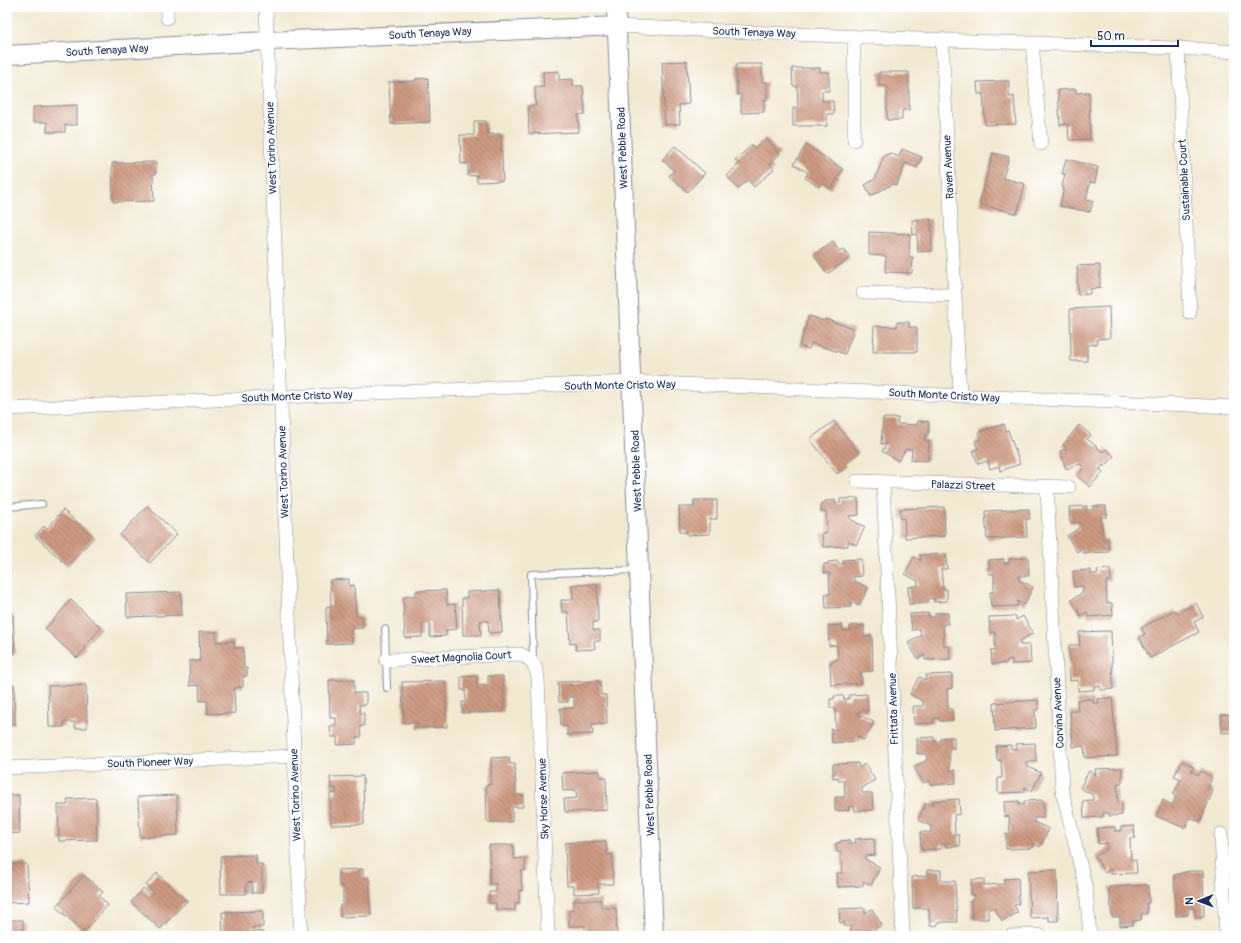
<svg xmlns="http://www.w3.org/2000/svg" width="1241" height="943" viewBox="0 0 1241 943" font-family="Pangolin,sans-serif">
	<style>
		.building { fill: url(#building-back-hatch) }
		.lines { fill: none; stroke-linecap: round; stroke-linejoin: round }
		.lane-casing { stroke: #868c98; stroke-width: 8 }
		.street-casing { stroke: #868c98; stroke-width: 14 }
		.secondary-casing { stroke: #868c98; stroke-width: 20 }
		.lane { stroke: #fff; stroke-width: 6 }
		.street { stroke: #fff; stroke-width: 13 }
		.secondary { stroke: #fff; stroke-width: 18 }
		.labels { text-anchor: middle; stroke-width: 3; stroke-linejoin: round; paint-order: stroke }
		.street-label { font-size: 11px; fill: #1b2f5e; stroke: #fff }
	</style>
	<defs>
		<pattern id="building-back-hatch" width="6" height="6" patternUnits="userSpaceOnUse"><rect width="6" height="6" fill="#ce9980"/><path d="M-1 5l2 2M0 0l6 6M5-1l2 2" fill="none" stroke="#a67d6c"/></pattern>
	</defs>
	<rect width="100%" height="100%" fill="#fff"/>
	<filter id="ink" filterUnits="userSpaceOnUse"><feTurbulence type="fractalNoise" baseFrequency=".025" numOctaves="2"/><feDisplacementMap in="SourceGraphic" scale="8" xChannelSelector="R" yChannelSelector="G"/><feConvolveMatrix kernelMatrix="1 2 1 2 8 2 1 2 1" color-interpolation-filters="sRGB"/></filter>
	<filter id="wash" filterUnits="userSpaceOnUse"><feTurbulence type="fractalNoise" baseFrequency=".012" numOctaves="4" result="noise"/><feDisplacementMap in="SourceGraphic" scale="16" xChannelSelector="R" yChannelSelector="G"/><feGaussianBlur stdDeviation="0.9" result="paint"/><feColorMatrix in="noise" values="0 0 0 0 0 0 0 0 0 0 0 0 0 0 0 0 0 1.4 0 .05"/><feComposite in="paint" operator="in"/></filter>
	<g filter="url(#wash)">
		<rect width="100%" height="100%" fill="#f2e9d1"/>
		<g id="blocks">
			<path class="building" d="M687,61l2,43 -10,1 1,19 -15,1 -3,-63z
				M736,64h26v18h5v18h-3v12l-23,1v-18h-4z
				M792,68h28v4h9v19h-7v10h11l1,13h-7v12h-34v-18h5l-1,-22h-4z
				M559,71v9l14,-1v7h10l2,28 -7,1 1,17 -50,2 -1,-28h8l-1,-19h9l-1,-15z
				M879,72h30v38h-7v10h-15v-34h-8z
				M428,78l2,44 -39,2 -2,-42 27,-1 -1,-2z
				M1009,81v16l5,-1 2,28 -31,1 -2,-31h-5l-1,-12z
				M1076,89v4l13,-1 1,47 -21,1 -1,-16 -8,1 -2,-35z
				M77,105v20h-12v7h-18v-10h-14v-15z
				M474,121h12l1,13h14l2,47 -26,1v-7l-9,1v-13l-7,1 -1,-29h14z
				M766,138l14,16 -10,10 4,5 -20,18 -6,-7 -10,9 -11,-13 12,-12 -4,-4 17,-15 3,3z
				M806,145l37,24 -12,20 -9,-6 -3,4 -14,-9 3,-5 -14,-9z
				M675,146l30,27 -17,19 -19,-16 5,-6 -12,-10z
				M902,149l20,8 -5,11 -12,-5 -8,22 -4,-1 -22,12 -6,-11 10,-6 9,-23 6,-3 9,4z
				M993,153l16,4 -6,21 22,6 -8,30 -38,-10z
				M1066,159l32,8 -3,16 -5,-1 -4,18 7,1 -3,11 -30,-6 4,-18 -2,-1 3,-13h-3z
				M156,162v12h-3l1,27 -41,1 -1,-39z
				M931,219l1,32 -14,1 -1,-18 -4,1 -1,-15z
				M869,232l41,2 -1,23h4l-1,16 -27,-1 1,-16 -17,-1z
				M833,242l6,9 5,-2 6,9 -23,16 -13,-19z
				M1100,265v23l-10,1v5l-12,1 -1,-29z
				M1109,307l1,31 -13,1v5l-10,1v16h-16l-1,-52z
				M809,316l15,5 1,-2 29,10 -9,25 -34,-11 -2,6 -10,-3z
				M897,322h12v5h8v25h-44l1,-26 23,1z
				M883,418h15l-1,6 20,1 1,-4 11,1 -1,13h-3v6h4l-1,20 -17,-1 1,-11h-6l-8,12 -16,-10 5,-7h-6z
				M834,421l25,32 -15,12 2,2 -9,7 -27,-35z
				M1004,424l2,7 2,-1 12,34 -20,7 -1,-5 -9,3 -2,-8 -10,3 -5,-13 5,-2 -3,-7 6,-3 -2,-7z
				M1079,425l12,10 -4,4 16,13 3,-3 8,7 -9,11 -2,-2 -3,4 3,3 -13,15 -13,-11 7,-8 -4,-4 -14,5 -6,-18 7,-2 -4,-4z
				M858,498l1,17 -10,1 1,3 15,8 -9,18 -8,-4v5l-25,1 -1,-14h5l-1,-21h-5v-9h4v-2l10,-1v3h5v-4z
				M694,500h23v19h-7v15l-23,1v-3h-7l-1,-25h15z
				M147,506l30,28 -27,29 -30,-28z
				M1087,506v4h6v-4h13l1,11h-6l2,22h5l1,13 -26,1v-5l-6,4 -10,-16 12,-8v-6l-9,1 -1,-16z
				M944,507l1,29 -40,2 -1,-20 -3,1 -1,-10z
				M1029,509l1,10h-4l1,18 -40,2 -2,-28z
				M63,510l31,27 -26,29 -33,-30 9,-10 3,3z
				M7,537h1l2,38h-3z
				M946,554l1,15h-6l2,20h4v12l-13,1 -1,-4 -5,1v4l-19,1 -1,-17 10,-1v-5l-13,-7 9,-17 7,4 -1,-6z
				M1028,558l1,18h-10v4l14,7 -9,18 -7,-4 1,5 -27,1 -1,-15h4v-18h-5v-14l15,-1v4h5v-4z
				M861,559l1,17 -9,1v3l15,8 -9,18 -8,-4v5l-25,1 -1,-14h5l-1,-21h-5v-9h4v-2l10,-1v3h5v-4z
				M1110,569l1,12h-5l1,22h5l1,12 -25,2 -1,-5 -6,4 -10,-16 12,-8v-6l-9,1 -1,-16 18,-1v4h7l-1,-4z
				M349,579v7l5,-1 2,31h6l1,12 -12,1 1,14 -25,1 -1,-37 5,-1 -1,-26z
				M597,584l1,38h-5v8h7v11h-6l1,8 -19,1 -1,-7 -5,1 -2,-32h-6l-1,-12h12l-1,-15z
				M446,590l1,15 8,-1 2,25 -11,1v6l-16,1v-14h-8v14l-17,1 -2,-41 13,-1v-5z
				M500,590l2,42 -13,1 -1,-12h-8l1,14h-18l-1,-37h5v-6z
				M181,592l1,23 -55,2 -1,-23z
				M71,600l30,28 -17,19 2,1 -9,10 -32,-29z
				M1196,603l7,14 -9,5 5,10 -49,26 -11,-21 6,-3 -4,-6 34,-18 2,4z
				M1230,605h4v27h-4z
				M928,613l1,4h6v-4h13v11h-5l1,22h5l1,13 -25,1v-5l-7,4 -10,-16 13,-8 -1,-6 -8,1 -2,-16z
				M7,615h6l2,39h-8z
				M1016,616v4l7,-4 10,17 -13,8v4h10l1,18 -19,1v-5l-5,1v3l-15,1 -1,-14h4v-18h-5l-1,-15z
				M842,625l1,6h7v-5l14,-1v12l8,-1 1,35 -12,1 1,11 -31,2 -1,-22 8,-4 -1,-14 -8,1 -1,-20z
				M1111,631l2,58 -13,1v-4h-6v4l-16,1v-11l-8,1 -1,-36h11l-1,-13z
				M199,632h17v10l18,-1v7h9l1,20h3v8h-4v11l-9,1 1,25 -27,1 -1,-13h-7l-1,-16 -9,1 -1,-25h11z
				M952,674v14l-5,1 1,20h4l1,11 -14,1v-3h-6v5l-19,1 -1,-18h10v-5l-13,-7 9,-17 7,3v-5z
				M477,676v10l11,-1v-9h15l1,36 -42,1v-11h4l-1,-12h-4v-13z
				M329,680h25v13h12v12h-7l1,8h4v13h-4l1,11h-5v7l-19,1v-8h-6l-1,-11h6v-8h-6z
				M445,681l2,46 -30,1v-6l-13,1 -2,-41z
				M600,681l1,14h5l1,29h-15l1,10 -26,1v-9h-6l-1,-18h14v-11h-6v5h-9l-1,-20z
				M7,685h7l1,39h-8z
				M86,685l1,43h-12v-6h-11v5h-15l-1,-41z
				M867,694l1,17h-10l1,4 15,7 -10,18 -7,-4v5l-25,2 -1,-14h5l-1,-21h-5v-9h4v-3h9l1,3h5v-4z
				M1112,698l5,58 -32,2 -1,-12 -11,1 -3,-36h8l-1,-11 16,-1v4h6l-1,-4z
				M1038,700l1,10h-4l1,18 -41,3 -1,-28z
				M1234,714v18l-12,1 -1,-18z
				M934,737l1,5 6,-1v-3l13,-1v12h-5l1,22 5,-1 1,13 -25,2 -1,-5 -6,3 -10,-16 13,-7 -1,-6h-9v-16z
				M1035,743l1,18 -10,1v4l15,7 -9,18 -7,-4v5l-27,1v-15h4l-1,-18h-4l-1,-14 15,-1v4h5v-5z
				M509,757l1,7h5l1,31h7v12h-11v15h-25l-1,-37 5,-1v-26z
				M1182,761l12,6 -3,4 8,4 2,-4 11,6 -4,10 5,4 -13,31 -10,-5 -5,11 -29,-12 7,-16 9,5 4,-8 -3,-2 8,-16 -7,-3z
				M858,763l1,5 6,-4 10,16 -13,8v5h10l1,17 -18,1 -1,-5 -6,1 1,3 -14,1v-14h10l-1,-16h-6v-4l-5,1v-14z
				M1122,768v15h-5l1,21 4,-1v12l-13,1v-3h-6v4l-19,1 -1,-17 10,-1v-5l-13,-7 9,-17 7,4 -1,-6z
				M600,771v6h6l1,33 -42,2 -1,-13 13,-1 -1,-8 -13,1 -1,-18z
				M363,776l1,48 -33,1 -1,-31 6,-1v-5h-5l-1,-11z
				M7,795h12l1,38 -13,1z
				M177,795l1,40 -38,2 -2,-40z
				M96,798l1,42 -38,1 -1,-36h10l-1,-6z
				M959,799l1,15 -6,1 1,20h4l1,11 -14,1v-3h-5v5l-20,1 -1,-18h11v-6l-13,-6 8,-17 7,3v-5z
				M1043,800l1,18h-10v4l15,7 -9,18 -7,-4v5l-27,1v-15h4l-1,-18 -4,1 -1,-15 15,-1v4h5v-4z
				M1134,826l1,12h-5l1,22h5l1,13 -26,1v-5l-6,4 -10,-16 12,-8v-6l-9,1 -1,-16 18,-1v4h6v-4z
				M874,838l1,17 -10,1v3l15,8 -9,18 -8,-4v5l-25,1 -1,-14h5l-1,-21h-4l-1,-9h4v-2l10,-1v3h6l-1,-4z
				M606,841l1,14 5,-1 1,30h-15l1,9 -25,1v-8h-7l-2,-43z
				M489,845h24l1,14 11,-1v13h-4l1,20h-3v12h-4v7h-19v-7h-7v-11h7v-8h-6z
				M256,855v9h6v29h-10v-11l-6,1v11h-25l-1,-38z
				M7,864h20l2,38 -22,1z
				M363,869v9h6l2,38 -31,1v-12h3v-19h-4l-1,-16z
				M927,870h14v11h14l2,41h-19v3l-8,1 -1,-18h-16l-1,-31 15,-1z
				M1057,870l1,51h-9v-4l-19,1 -2,-47z
				M1190,871h13l1,46h-8l-2,-9h-5l-1,7 -12,1 -2,-41z
				M157,873l30,28 -27,28 -29,-27 12,-14 7,7 3,-3 -7,-7z
				M84,875l19,17 -4,4 9,9 -24,27 -28,-25z
				M1018,878l1,26 -5,1 4,7 -16,9 -8,-13 -6,1v10h-16l-1,-19 3,-1v-4h-3v-15l13,-1v6l20,-1v-5z
				M1148,885l1,18h-2v11h-6v6l-8,1v4l-13,1v-9h-8l-3,-30z
				M574,900h27v8h15l1,28h-32v-10h-16v-16h5z
				M865,908v5l7,-4 10,16 -14,8v3h-17l-1,-10h-6v-4l-4,1 -1,-14z
				M263,911v16h-10v5h10v4h-40l-1,-24z
				M7,920h16v16h-16z"/>
		</g>
	</g>
	<g filter="url(#ink)">
		<use href="#blocks" fill-opacity="0" stroke="#868c98" stroke-width="1"/>
		<g class="lines">
			<defs>
				<path id="lane" d="M7,507l35,-3
					M385,629l2,59
					M533,661l-2,-87 106,-4"/>
				<path id="street" d="M167,7v11
					M266,7l35,929
					M617,26c138,7 277,12 415,17 68,3 135,3 202,9
					M854,36v104
					M942,39l18,357
					M1032,43l9,101
					M1178,47l12,266
					M863,293l92,2
					M7,409l625,-27 602,25
					M857,481l212,6
					M883,482l20,454
					M1047,487l15,303 24,99 4,47
					M386,660l134,-6c12,5 16,12 18,24l10,258
					M7,768l287,-12
					M1221,834l5,102
					M1011,936l27,-1 3,1"/>
				<path id="secondary" d="M616,7l38,929
					M7,55l261,-14 349,-15"/>
			</defs>
			<use href="#lane" class="lane-casing"/>
			<use href="#street" class="street-casing"/>
			<use href="#secondary" class="secondary-casing"/>
			<use href="#lane" class="lane"/>
			<use href="#street" class="street"/>
			<use href="#secondary" class="secondary"/>
		</g>
	</g>
	<g class="labels">
		<g class="street-label">
			<text transform="translate(754 32) rotate(2)" y="4">South Tenaya Way</text>
			<text transform="translate(430 33) rotate(-3)" y="4">South Tenaya Way</text>
			<text transform="translate(107 50) rotate(-3)" y="4">South Tenaya Way</text>
			<text transform="translate(271 148) rotate(-92)" y="4">West Torino Avenue</text>
			<text transform="translate(622 148) rotate(-92)" y="4">West Pebble Road</text>
			<text transform="translate(948 167) rotate(-93)" y="4">Raven Avenue</text>
			<text transform="translate(1184 180) rotate(-93)" y="4">Sustainable Court</text>
			<text transform="translate(620 385) rotate(-1)" y="4">South Monte Cristo Way</text>
			<text transform="translate(944 395) rotate(3)" y="4">South Monte Cristo Way</text>
			<text transform="translate(297 396) rotate(-2)" y="4">South Monte Cristo Way</text>
			<text transform="translate(636 471) rotate(-92)" y="4">West Pebble Road</text>
			<text transform="translate(283 472) rotate(-92)" y="4">West Torino Avenue</text>
			<text transform="translate(963 485) rotate(2)" y="4">Palazzi Street</text>
			<text transform="translate(461 657) rotate(-3)" y="4">Sweet Magnolia Court</text>
			<text transform="translate(893 709) rotate(-92)" y="4">Frittata Avenue</text>
			<text transform="translate(1058 713) rotate(-93)" y="4">Corvina Avenue</text>
			<text transform="translate(150 762) rotate(-2)" y="4">South Pioneer Way</text>
			<text transform="translate(295 795) rotate(-92)" y="4">West Torino Avenue</text>
			<text transform="translate(649 795) rotate(-92)" y="4">West Pebble Road</text>
			<text transform="translate(543 799) rotate(-92)" y="4">Sky Horse Avenue</text>
		</g>
	</g>
	<rect width="1241" height="943" fill="none" stroke="#fff" stroke-width="24"/>
	<g transform="translate(1199 901) rotate(269)" stroke="#ffffff" stroke-width="3" paint-order="stroke">
	<path d="M0-3L7 15L0 10L-7 15Z" fill="#1b2f5e"/>
	<text y="-6" font-size="11" font-weight="bold" text-anchor="middle" fill="#1b2f5e">N</text>
	</g>
	<path d="M1091 40v6h87v-6" fill="none" stroke="#1b2f5e" stroke-width="2"/>
	<text x="1097" y="40" font-size="12" fill="#1b2f5e" stroke="#ffffff" stroke-width="3" paint-order="stroke">50 m</text>
</svg>
